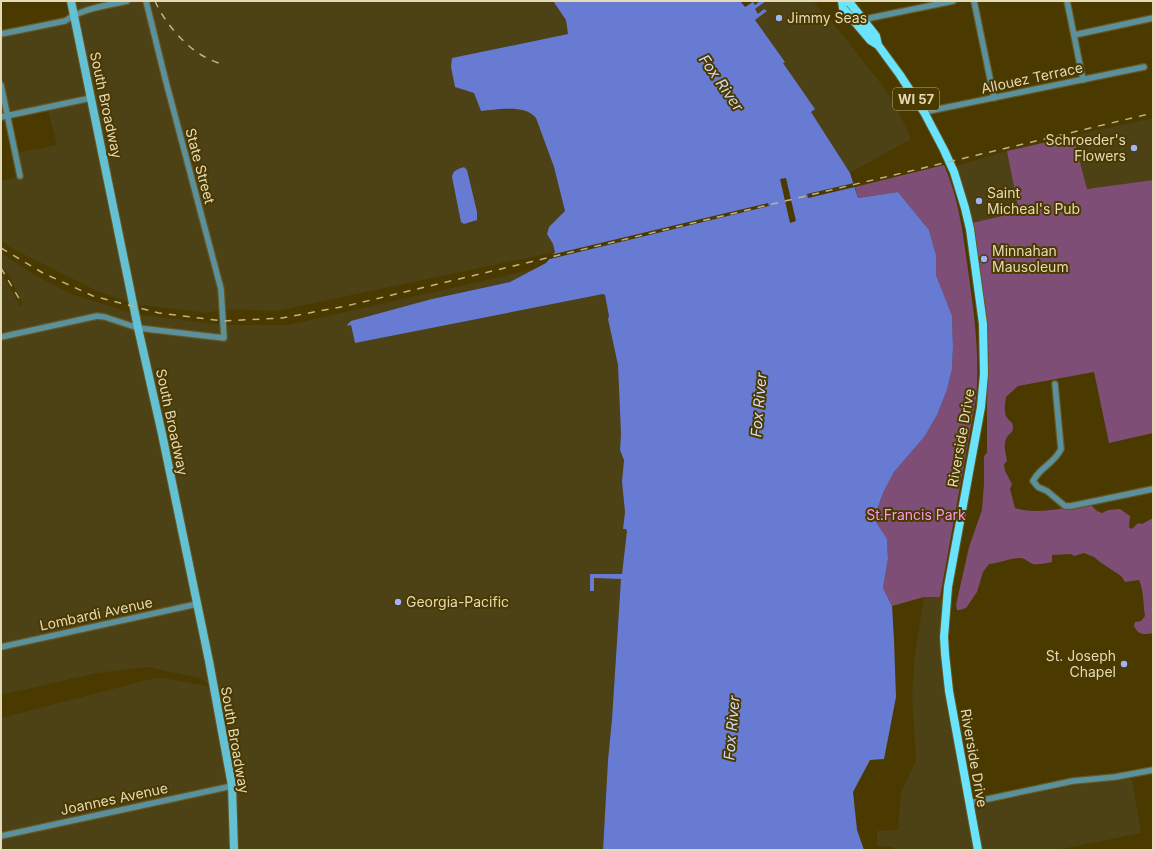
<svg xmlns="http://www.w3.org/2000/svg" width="1154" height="851" viewBox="0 0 1154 851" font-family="Inter,sans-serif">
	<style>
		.built { fill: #4d4116 }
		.green { fill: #7e4e77 }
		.water { fill: #687bd3 }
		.pier { fill: #4a3a00 }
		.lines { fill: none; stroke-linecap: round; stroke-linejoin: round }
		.street-casing { stroke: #665721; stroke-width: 8 }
		.secondary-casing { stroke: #665721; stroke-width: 10 }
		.primary-casing { stroke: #665721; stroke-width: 10 }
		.street { stroke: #5a919c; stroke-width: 5.5 }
		.secondary { stroke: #64c0d3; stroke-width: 8 }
		.primary { stroke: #69e4fc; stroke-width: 8 }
		.rail { stroke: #bfb38b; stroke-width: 1.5; stroke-dasharray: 7 7; stroke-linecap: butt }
		.poi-dot { fill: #a0b3fd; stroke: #4a3a00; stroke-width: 1.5 }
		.labels { text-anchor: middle; stroke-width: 4; stroke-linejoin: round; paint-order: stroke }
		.shield { fill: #4a3a00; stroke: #b6aa81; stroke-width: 1 }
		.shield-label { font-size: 13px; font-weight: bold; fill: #e5dab8 }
		.poi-label { font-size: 14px; fill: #e5dab8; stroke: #4a3a00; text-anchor: start }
		.street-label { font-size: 14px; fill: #e5dab8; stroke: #4a3a00 }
		.park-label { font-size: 14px; fill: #fd96ee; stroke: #4a3a00 }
		.water-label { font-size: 15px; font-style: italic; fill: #d2d9f0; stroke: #4a3a00 }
	</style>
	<rect width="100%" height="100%" fill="#4a3a00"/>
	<path class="built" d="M71,1h482l13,19 2,14 -115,24 10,32 11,3 7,18 40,-2 11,4 4,5 18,49 11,44 -16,16 -2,7 6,10 2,8 -279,59 -54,-2 -14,4 -75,-9 -38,-14 -82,-41 -12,-9v-59l19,-5 -5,-23 42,-8 -10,-38 -39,8 -7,-30v-51l64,-13 9,-6z
		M766,1h47l24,27 45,57 14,21 15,33 -61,34 -39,-61 4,-4 -32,-45 2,-2 -30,-41 12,-9 -9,3 -3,-5z
		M1153,118v62l-67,9 -13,-53z
		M1007,151l12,61 -47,11 -20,-56z
		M1,253l32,21 38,20 64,20 88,11h65l247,-56 -25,13 -78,17 -84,27 3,-1 4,18 248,-49 2,1 5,21 -2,3 10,46 3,69 -1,16 4,10 -2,22 3,30 -2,17h3l1,2 -7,64 -8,124 -4,41 -5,90h-602v-132l154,-40h9l48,9 -12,-9 -52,-11 -51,6 -96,22v-423l19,34 3,-1 -15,-32 -7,-8z
		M924,597h22l-2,40 26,170 117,-24 45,-4 9,54 -84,17h-164v-3l-16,-1v-15l21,-1 3,-38 15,-31 -4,-66 3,-42z"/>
	<path class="green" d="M1073,136l14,53 66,-9v253l-44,10 -15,-71 -76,14 -12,11c-1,7 -3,16 2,22 2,2 5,4 5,8 1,6 -6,7 -7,12 -3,8 0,14 1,22l-3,3 1,7 7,13 -2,5 5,19c22,8 53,-2 76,-3l6,6 5,2 6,-3 12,-1 10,7 -1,11 2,2 2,-1 5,-5 4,1 11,-6v115c-9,2 -15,2 -19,-7l1,-4 6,-1 4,-5c-2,-12 -1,-25 -6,-36l-14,2 -4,-6 -21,-14 -6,-5 -10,-4 -10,3 -3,-2 -19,1v7c-6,1 -13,3 -19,2 -5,-2 -7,-5 -12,-6 -11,0 -20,5 -32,6l-6,8 -6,20 -11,16 -6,2h-3l-1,-5 13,-58 13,-37 2,-26v-28l3,-3v-48l1,-35 -1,-28 -15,-119 47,-11 -12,-61z
		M944,165c15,34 19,69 24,105 6,43 12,85 8,128l-36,199h-16l-32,9 -9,-18 5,-29 -1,-19 -13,-20 9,-27 11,-21 31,-36 12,-21 10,-25 5,-21 1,-22 -1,-30 -16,-42v-20l-7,-25 -31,-38 -40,6 -3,-11z"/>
	<path class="water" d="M553,1h187l5,6 8,-5 2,3 5,-4h6l-11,8 3,5 6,-5 3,2 -12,9 30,42 -2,1 32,46 -4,3 39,61 8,25 40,-6 31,38 7,25v20l16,41 1,31 -1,22 -5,21 -10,25 -12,21 -31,36 -11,21 -9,26 13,20 1,20 -5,29 9,18 2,34 2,57 -12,62 -14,1 -17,32 4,38 7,20h-261l5,-90 4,-41 9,-140 -27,-1v13h-4v-17h32l5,-43 -1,-2h-3l2,-17 -3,-30 2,-22 -4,-10 1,-16 -3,-69 -10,-46 1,-3 -4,-21 -2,-1 -248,49 -4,-18 -4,1 1,-2 3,-3 81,-22 78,-17 36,-19 9,-11 -2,-8 -6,-10 2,-7 16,-16 -11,-44 -18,-49c-11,-14 -39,-8 -55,-7l-7,-18 -19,-6 -4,-20 1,-9 116,-24 -2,-14z
		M464,167l3,3 10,42v8l-13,4 -3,-2 -9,-45c1,-7 6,-8 12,-10z"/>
	<path class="pier" d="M786,178l10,43 -6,2 -10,-44z
		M854,183l1,4 -47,11 -1,-4z
		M768,203l1,3 -223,54 4,-5z"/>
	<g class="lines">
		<defs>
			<path id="street" d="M974,1l20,97
				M1067,1l16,79
				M862,24l8,-6 83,-17
				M1,34l64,-13c18,-13 40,-15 62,-20
				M1074,35l79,-17
				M1,85l19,91
				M924,112l220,-45
				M1,117l90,-19
				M1,337l96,-21 8,1 33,11 86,10 -3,-49 -56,-211 -19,-77
				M1055,384l6,65c-6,14 -21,18 -28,32l5,6 9,4 18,15h6l82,-17
				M1,647l196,-43
				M969,803l104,-22 42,-4 38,-7
				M1,836l231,-50"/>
			<path id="secondary" d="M71,1l67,327 24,106 47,227 23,125 2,64"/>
			<path id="primary" d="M842,1l1,7 27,32 8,5 22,30 24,37 20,38 10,22 11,36 5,21 13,95 1,50 -3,33 -33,180 -4,50 1,17 4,37 29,159
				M846,1l4,2 26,33 2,9"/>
		</defs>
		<use href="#street" class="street-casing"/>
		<use href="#secondary" class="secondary-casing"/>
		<use href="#primary" class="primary-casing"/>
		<use href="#street" class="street"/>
		<use href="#secondary" class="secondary"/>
		<use href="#primary" class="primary"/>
		<path class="rail" d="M155,1c9,21 32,48 52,57 5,3 12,5 17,7
			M1,248l42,25 50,23 66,17 64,8 59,-3 64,-12 807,-193
			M1,268l19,32"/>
	</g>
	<g class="poi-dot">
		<circle cx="779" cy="18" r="4"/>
		<circle cx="1134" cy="148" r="4"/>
		<circle cx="979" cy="201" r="4"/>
		<circle cx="984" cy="259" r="4"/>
		<circle cx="398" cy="602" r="4"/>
		<circle cx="1124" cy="664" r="4"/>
	</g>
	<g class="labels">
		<rect class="shield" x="893" y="88" width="46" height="22" rx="3"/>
		<g class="shield-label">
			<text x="916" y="104">WI 57</text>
		</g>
		<g class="poi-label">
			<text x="787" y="23">Jimmy Seas</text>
			<text x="1126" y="145" text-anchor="end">Schroeder's<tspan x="1126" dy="16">Flowers</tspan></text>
			<text x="987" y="198">Saint<tspan x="987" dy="16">Micheal's Pub</tspan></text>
			<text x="992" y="256">Minnahan<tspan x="992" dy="16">Mausoleum</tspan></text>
			<text x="406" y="607">Georgia-Pacific</text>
			<text x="1116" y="661" text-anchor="end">St. Joseph<tspan x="1116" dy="16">Chapel</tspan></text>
		</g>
		<g class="street-label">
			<text transform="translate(1032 78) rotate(-12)" y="5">Allouez Terrace</text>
			<text transform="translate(106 105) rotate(78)" y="5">South Broadway</text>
			<text transform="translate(200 166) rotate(75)" y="5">State Street</text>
			<text transform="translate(172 422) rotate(78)" y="5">South Broadway</text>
			<text transform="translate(961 438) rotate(-80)" y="5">Riverside Drive</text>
			<text transform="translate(96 614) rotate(-12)" y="5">Lombardi Avenue</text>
			<text transform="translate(235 740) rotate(80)" y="5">South Broadway</text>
			<text transform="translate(974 758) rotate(80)" y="5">Riverside Drive</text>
			<text transform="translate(114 799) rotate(-12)" y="5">Joannes Avenue</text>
		</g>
		<g class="park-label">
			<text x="916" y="520">St.Francis Park</text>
		</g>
		<g class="water-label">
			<text transform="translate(721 83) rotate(55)" y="5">Fox River</text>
			<text transform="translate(759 405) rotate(-85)" y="5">Fox River</text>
			<text transform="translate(732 728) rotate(-85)" y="5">Fox River</text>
		</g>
	</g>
	<rect width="1154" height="851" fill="none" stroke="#e5dab8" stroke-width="4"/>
</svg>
